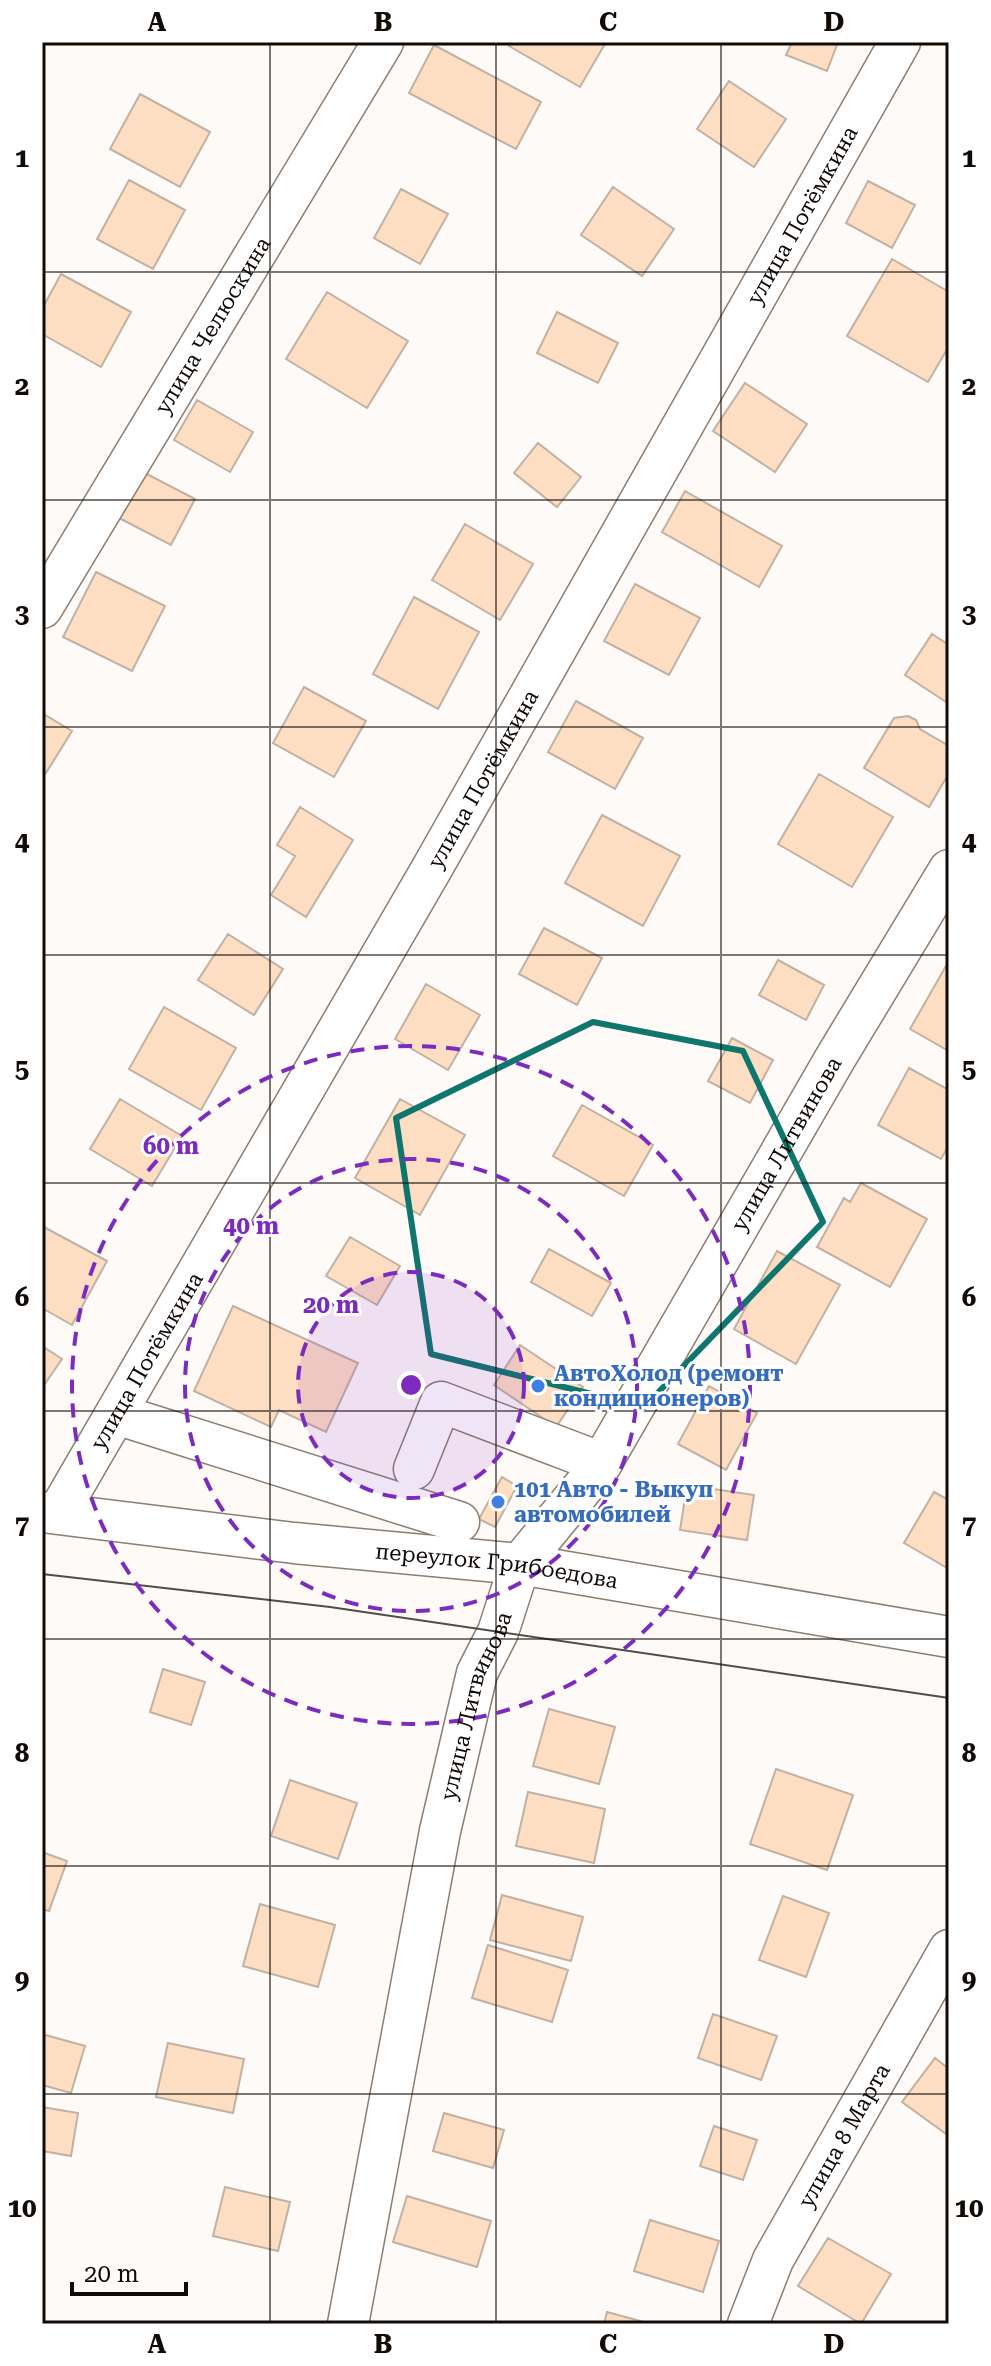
<svg xmlns="http://www.w3.org/2000/svg" width="991" height="2366" viewBox="0 0 991 2366" font-family="'Roboto Serif',serif">
	<style>
		.building { fill: #fddec3; stroke: #c1b1a3; stroke-width: 2 }
		.lines { fill: none; stroke-linecap: round; stroke-linejoin: round }
		.minor-casing { stroke: #8c7d70; stroke-width: 43 }
		.minor { stroke: #fff; stroke-width: 40 }
		.tram { stroke: #514c48; stroke-width: 2 }
		.marked { fill: none; stroke: #0f766e; stroke-width: 6; stroke-linejoin: round }
		.grid { fill: none; stroke: #110b07; stroke-width: 2; stroke-opacity: 0.55 }
		.ring { fill: none; stroke: #7b2cbf; stroke-width: 4; stroke-dasharray: 14 10 }
		.shop-dot { fill: #3f7fe0; stroke: #fff; stroke-width: 3 }
		.labels { text-anchor: middle; stroke-width: 6; stroke-linejoin: round; paint-order: stroke }
		.street-label { font-size: 22px; fill: #110b07; stroke: #fff }
		.shop-label { font-size: 22px; font-weight: bold; fill: #366cbe; stroke: #fff; text-anchor: start }
		.centre { fill: #7b2cbf; stroke: #fff; stroke-width: 4 }
		.ring-label { font-size: 24px; text-anchor: middle; font-weight: bold; fill: #7b2cbf; stroke: #fff; stroke-width: 6; stroke-linejoin: round; paint-order: stroke }
		.neatline { fill: none; stroke: #110b07; stroke-width: 3 }
		.grid-label { font-size: 26px; text-anchor: middle; font-weight: bold; fill: #110b07 }
	</style>
	<rect width="100%" height="100%" fill="#fefaf7"/>
	<path class="building" d="M511,42h95l-26,45 -71,-41z
		M792,42h46l-11,29 -41,-16z
		M434,45l107,57 -25,47 -107,-56z
		M729,81l57,38 -32,48 -57,-38z
		M140,94l70,38 -30,55 -70,-38z
		M129,180l56,30 -32,59 -56,-30z
		M868,181l47,24 -23,43 -46,-25z
		M613,187l61,42 -32,47 -61,-41z
		M401,189l47,25 -28,50 -46,-26z
		M892,259l57,33v54l-21,36 -81,-46z
		M61,274l70,38 -30,55 -59,-33v-25z
		M327,292l81,49 -41,67 -81,-49z
		M557,312l61,31 -20,40 -61,-30z
		M745,383l62,41 -32,48 -62,-41z
		M197,400l56,32 -23,40 -56,-32z
		M538,443l43,34 -24,30 -43,-34z
		M143,472l52,27 -24,46 -52,-27z
		M685,491l97,55 -23,41 -97,-55z
		M465,524l68,40 -33,56 -68,-40z
		M96,572l69,34 -33,65 -69,-34z
		M635,584l65,34 -31,57 -65,-34z
		M414,597l65,35 -41,77 -65,-35z
		M932,634l17,11v59l-44,-29z
		M304,687l62,34 -32,56 -61,-34z
		M576,701l67,37 -28,51 -67,-37z
		M42,713l30,18 -26,42 -4,-2z
		M908,716l8,4 4,9 29,17v27l-20,34 -65,-39 30,-50z
		M819,774l74,43 -41,70 -74,-43z
		M300,807l53,33 -47,77 -35,-22 24,-39 -18,-11z
		M602,815l78,41 -37,70 -78,-43z
		M544,928l58,30 -25,47 -58,-31z
		M228,934l55,35 -29,46 -56,-35z
		M778,960l46,25 -18,35 -47,-25z
		M946,966l3,2 -2,82 -37,-21z
		M426,984l54,31 -32,55 -53,-31z
		M164,1007l72,41 -35,62 -72,-41z
		M732,1038l41,22 -23,43 -42,-22z
		M909,1068l40,22v55l-8,14 -63,-34z
		M120,1099l62,37 -30,50 -62,-37z
		M400,1099l65,36 -45,80 -65,-37z
		M582,1105l71,40 -29,51 -71,-40z
		M861,1183l66,36 -37,68 -73,-40 27,-49 6,4z
		M42,1226l65,35 -35,64 -30,-17z
		M350,1237l50,29 -23,39 -51,-29z
		M549,1249l62,34 -19,33 -61,-34z
		M777,1251l63,34 -44,79 -62,-35z
		M233,1306l125,57 -32,69 -47,-22 -8,17 -77,-36z
		M520,1345l63,42 -27,40 -62,-42z
		M42,1346l20,13 -20,29z
		M709,1386l48,27 -31,57 -48,-26z
		M502,1477l15,9 -22,41 -16,-8z
		M687,1485l67,10 -7,45 -67,-10z
		M934,1492l15,8v69l-45,-26z
		M163,1669l42,13 -14,43 -41,-13z
		M549,1709l66,18 -16,57 -66,-18z
		M776,1769l77,26 -26,75 -77,-26z
		M290,1780l67,23 -19,56 -67,-23z
		M528,1792l77,17 -11,54 -78,-17z
		M42,1852l25,9 -18,50 -7,-2z
		M502,1895l81,22 -12,44 -81,-21z
		M783,1896l46,17 -23,64 -47,-17z
		M260,1904l75,21 -17,62 -75,-21z
		M488,1945l80,25 -16,52 -80,-24z
		M713,2014l64,22 -16,44 -63,-22z
		M42,2034l43,12 -14,47 -29,-8z
		M168,2043l76,16 -11,54 -77,-16z
		M935,2058l14,11v67l-47,-34z
		M42,2107l36,6 -7,43 -29,-5z
		M444,2113l60,17 -11,38 -60,-17z
		M714,2126l43,14 -14,40 -43,-14z
		M225,2187l65,15 -12,49 -65,-15z
		M407,2196l84,25 -14,46 -84,-25z
		M650,2220l69,21 -16,51 -69,-21z
		M828,2238l63,36 -30,50 -63,-38z
		M607,2312l44,12h-47z"/>
	<g class="lines">
		<defs>
			<g id="minor">
				<path id="s1" d="M42,608l341,-566"/>
				<path d="M116,1414l343,108"/>
				<path d="M414,1469l27,-67 161,61"/>
				<path id="s2" d="M42,1512l252,31 226,21 429,73"/>
				<path id="s3" d="M58,1513l373,-643 469,-828"/>
				<path id="s4" d="M348,2324l92,-493 37,-158 21,-41 22,-68 78,-95 238,-412 113,-187"/>
				<path id="s5" d="M748,2324l25,-64 176,-310"/>
			</g>
		</defs>
		<use href="#minor" class="minor-casing"/>
		<use href="#minor" class="minor"/>
		<path class="tram" d="M42,1574l288,33 619,91"/>
	</g>
	<path class="marked" d="M593,1022l150,29 80,171 -179,185 -213,-53 -35,-236z"/>
	<path class="grid" d="M270,42v2282M496,42v2282M721,42v2282M42,272h907M42,500h907M42,727h907M42,955h907M42,1183h907M42,1411h907M42,1639h907M42,1866h907M42,2094h907"/>
	<circle cx="411" cy="1385" r="113" fill="#7b2cbf" fill-opacity=".12"/>
	<g class="ring">
		<circle cx="411" cy="1385" r="113"/>
		<circle cx="411" cy="1385" r="226"/>
		<circle cx="411" cy="1385" r="339"/>
	</g>
	<g class="shop-dot">
		<circle cx="538" cy="1386" r="8"/>
		<circle cx="498" cy="1502" r="8"/>
	</g>
	<g class="labels">
		<g class="street-label">
			<text dy="8" stroke="none"><textPath href="#s3" startOffset="1496">улица Потёмкина</textPath></text>
			<text dy="8" stroke="none"><textPath href="#s1" startOffset="330">улица Челюскина</textPath></text>
			<text dy="8" stroke="none"><textPath href="#s3" startOffset="848">улица Потёмкина</textPath></text>
			<text dy="8" stroke="none"><textPath href="#s4" startOffset="1280">улица Литвинова</textPath></text>
			<text dy="8" stroke="none"><textPath href="#s3" startOffset="176">улица Потёмкина</textPath></text>
			<text dy="8" stroke="none"><textPath href="#s2" startOffset="458">переулок Грибоедова</textPath></text>
			<text dy="8" stroke="none"><textPath href="#s4" startOffset="632">улица Литвинова</textPath></text>
			<text dy="8" stroke="none"><textPath href="#s5" startOffset="212">улица 8 Марта</textPath></text>
		</g>
		<g class="shop-label">
			<text x="554" y="1381">АвтоХолод (ремонт<tspan x="554" dy="25">кондиционеров)</tspan></text>
			<text x="514" y="1497">101 Авто - Выкуп<tspan x="514" dy="25">автомобилей</tspan></text>
		</g>
	</g>
	<circle cx="411" cy="1385" r="12" class="centre"/>
	<g class="ring-label">
		<text x="171" y="1154">60 m</text>
		<text x="251" y="1234">40 m</text>
		<text x="331" y="1313">20 m</text>
	</g>
	<rect width="991" height="2366" fill="none" stroke="#ffffff" stroke-width="88"/>
	<path d="M72 2282v12h114v-12" fill="none" stroke="#110b07" stroke-width="4"/>
	<text x="84" y="2282" font-size="24" fill="#110b07" stroke="#ffffff" stroke-width="6" paint-order="stroke">20 m</text>
	<rect x="44" y="44" width="903" height="2278" class="neatline"/>
	<g class="grid-label">
		<text x="157" y="31">A</text>
		<text x="383" y="31">B</text>
		<text x="608" y="31">C</text>
		<text x="834" y="31">D</text>
		<text x="22" y="167">1</text>
		<text x="969" y="167">1</text>
		<text x="22" y="395">2</text>
		<text x="969" y="395">2</text>
		<text x="22" y="623">3</text>
		<text x="969" y="623">3</text>
		<text x="22" y="850">4</text>
		<text x="969" y="850">4</text>
		<text x="22" y="1078">5</text>
		<text x="969" y="1078">5</text>
		<text x="22" y="1306">6</text>
		<text x="969" y="1306">6</text>
		<text x="22" y="1534">7</text>
		<text x="969" y="1534">7</text>
		<text x="22" y="1762">8</text>
		<text x="969" y="1762">8</text>
		<text x="22" y="1989">9</text>
		<text x="969" y="1989">9</text>
		<text x="22" y="2217">10</text>
		<text x="969" y="2217">10</text>
		<text x="157" y="2353">A</text>
		<text x="383" y="2353">B</text>
		<text x="608" y="2353">C</text>
		<text x="834" y="2353">D</text>
	</g>
</svg>
